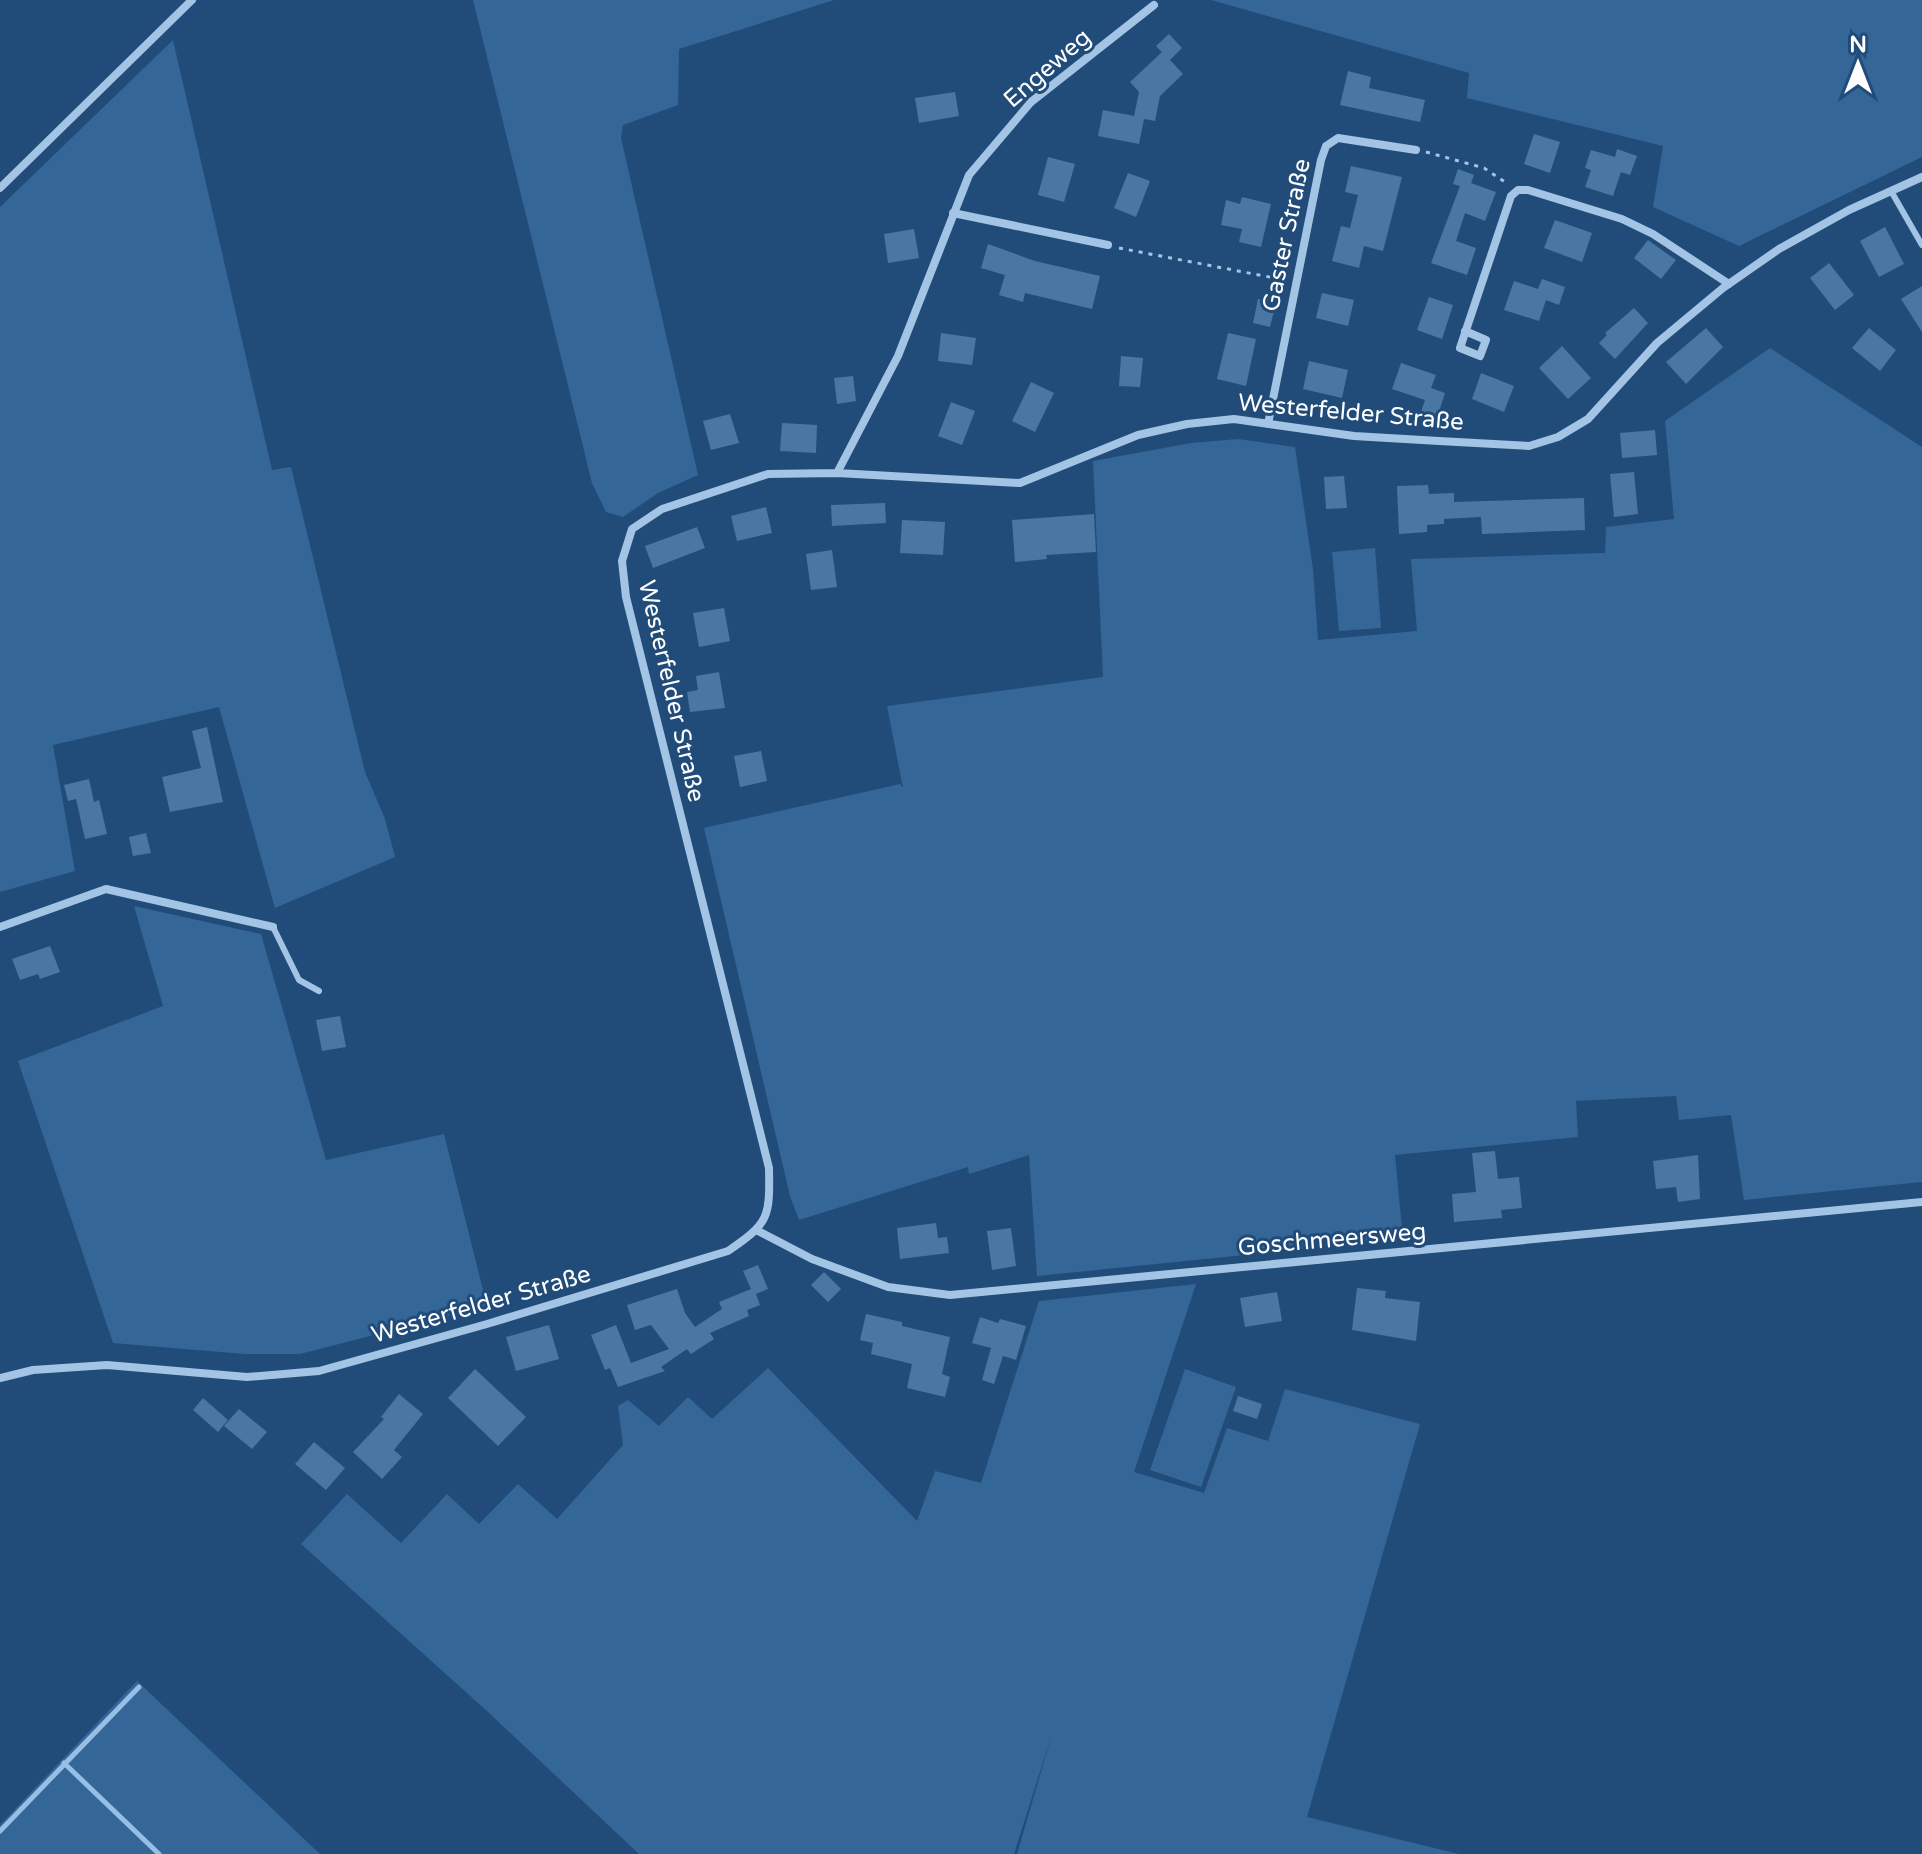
<svg xmlns="http://www.w3.org/2000/svg" width="1922" height="1854" viewBox="0 0 1922 1854" font-family="'Varela Round',sans-serif">
	<style>
		.green { fill: #346698 }
		.lines { fill: none; stroke-linecap: round; stroke-linejoin: round }
		.stream { stroke: #97bfe6; stroke-width: 5 }
		.building { fill: #4a76a3 }
		.path { stroke: #a3c4e5; stroke-width: 3; stroke-dasharray: 4 6; stroke-linecap: butt }
		.service { stroke: #a3c4e5; stroke-width: 6 }
		.minor { stroke: #a3c4e5; stroke-width: 8 }
		.labels { text-anchor: middle; stroke-width: 6; stroke-linejoin: round; paint-order: stroke }
		.street-label { font-size: 24px; fill: #fff; stroke: #214c7a }
	</style>
	<rect width="100%" height="100%" fill="#214c7a"/>
	<path class="green" d="M473,0h361l-155,49 -1,56 -55,20 -2,13 77,337 -40,18 -35,24 -17,-5 -14,-29z
		M1211,0h711v157l-183,89 -86,-39 10,-61 -196,-48 2,-25z
		M173,40l99,430 19,-3 74,305 20,47 10,38 -120,51 -56,-201 -166,38 22,126 -75,21v-685z
		M1770,348l152,99v735l-178,18 -13,-85 -52,5 -3,-24 -100,5 2,36 -183,18 8,84 -366,37 -8,-121 -60,19 -1,-7 -169,53 -9,-24 -86,-368 196,-44 3,4 -16,-82 216,-29 -10,-216 98,-18 47,-4 57,8 18,122 5,71 99,-9 -6,-72 194,-6 1,-26 68,-8 -9,-98z
		M1375,548l6,80 -42,3 -7,-79z
		M134,906l127,28 65,226 118,-26 43,172 -187,48h-55l-132,-11 -95,-282 145,-55z
		M1196,1284l-62,188 70,21 23,-65 41,13 17,-52 135,35 -113,393 152,37h-442l35,-120 -38,120h-375l-152,-143 -186,-167 46,-50 54,49 46,-49 32,30 39,-40 39,35 66,-74 -5,-39 10,-6 31,26 29,-29 24,22 56,-51 149,153 18,-50 46,12 58,-182z
		M1185,1369l51,18 -35,100 -51,-17z
		M137,1681l183,173h-320v-29z"/>
	<g class="lines">
		<path class="stream" d="M64,1763l95,91
			M0,1831l139,-144"/>
	</g>
	<path class="building" d="M1169,34l13,14 -12,12 13,14 -23,22 -5,25 -11,-2 -5,25 -41,-8 5,-26 31,6 5,-24 -9,-10 32,-30 1,1 -7,-7z
		M1348,71l23,6 -2,11 56,12 -5,22 -80,-17z
		M955,92l4,24 -40,7 -4,-25z
		M1534,134l26,8 -10,31 -26,-9z
		M1617,149l20,7 -7,19 -9,-3 -8,24 -28,-9 6,-17 -6,-2 6,-18 24,7z
		M1048,157l27,7 -11,38 -26,-7z
		M1351,166l51,11 -19,74 -19,-5 -5,22 -27,-7 9,-35 9,2 8,-33 -13,-3z
		M1458,169l16,6 -3,8 25,9 -11,29 -20,-8 -9,28 20,7 -9,27 -36,-12 29,-77 -7,-2z
		M1128,173l22,8 -14,36 -22,-9z
		M1242,197l29,7 -10,43 -22,-5 3,-13 -21,-4 5,-25 14,4z
		M1555,220l37,13 -10,29 -38,-14z
		M1885,227l19,37 -25,13 -19,-36z
		M914,229l5,29 -31,5 -4,-29z
		M1648,240l28,20 -15,19 -27,-21z
		M988,244l47,17 65,15 -8,33 -67,-16 -2,9 -24,-7 6,-20 -24,-7z
		M1829,263l25,32 -19,15 -25,-32z
		M1542,279l23,8 -6,18 -13,-5 -7,21 -35,-11 10,-29 24,8z
		M1922,286v46l-21,-33z
		M1322,293l32,7 -6,26 -32,-8z
		M1429,297l24,8 -11,34 -25,-9z
		M1258,299l18,4 -6,24 -17,-4z
		M1634,308l14,15 -33,36 -16,-16 8,-8 -2,-2z
		M1706,328l17,19 -37,37 -20,-22z
		M1869,328l27,22 -16,21 -28,-23z
		M941,333l35,5 -4,27 -34,-4z
		M1228,333l28,6 -10,47 -29,-7z
		M1562,346l29,32 -23,21 -29,-31z
		M1121,356l22,2 -3,29 -21,-1z
		M1309,361l39,9 -6,28 -39,-9z
		M1401,363l35,12 -5,13 14,5 -8,25 -16,-6 4,-12 -33,-11z
		M1481,373l33,13 -10,26 -32,-13z
		M853,376l3,25 -19,3 -3,-26z
		M1031,382l23,11 -19,39 -23,-11z
		M951,402l24,9 -13,34 -24,-9z
		M730,414l9,29 -28,7 -8,-29z
		M782,423l35,2 -1,28 -36,-2z
		M1655,430l2,25 -35,3 -2,-25z
		M1634,472l4,42 -24,3 -4,-43z
		M1344,476l3,32 -21,1 -2,-32z
		M1428,485l1,9 25,-1v9l130,-4 1,32 -103,4 -1,-17 -37,2v5l-17,1v7l-28,2 -2,-48z
		M885,503l1,20 -54,3 -1,-21z
		M766,507l6,26 -35,8 -6,-25z
		M1094,514l2,38 -50,3 1,4 -32,3 -3,-42z
		M902,520l43,2 -2,33 -43,-2z
		M697,527l8,21 -52,20 -8,-22z
		M832,550l5,37 -26,3 -5,-36z
		M724,608l6,33 -31,6 -6,-34z
		M719,672l6,36 -35,4 -3,-20 11,-2 -2,-14z
		M207,727l16,75 -53,10 -8,-35 39,-9 -9,-37z
		M761,751l6,30 -27,6 -6,-31z
		M89,779l5,23 5,-2 8,34 -22,5 -9,-40 -8,2 -4,-16z
		M146,833l5,20 -18,3 -4,-19z
		M50,946l10,26 -20,7 -2,-5 -18,6 -8,-21z
		M340,1016l6,31 -24,4 -6,-31z
		M1495,1151l3,28 21,-2 3,31 -21,2 1,8 -48,4 -2,-28 24,-2 -4,-39z
		M1698,1155l2,44 -22,3 -2,-15 -20,2 -3,-28z
		M936,1223l2,15 9,-1 2,16 -49,6 -3,-31z
		M1011,1228l5,38 -24,4 -5,-39z
		M758,1265l10,24 -12,5 4,11 -13,5 2,6 -39,17 4,6 -23,15 -4,-5 -26,18 4,4 -47,16 -8,-19 -5,2 -14,-35 25,-10 15,38 38,-14 -18,-24 -16,5 -8,-25 50,-16 8,24 10,14 27,-18 -3,-7 32,-13 -8,-18z
		M824,1272l17,17 -13,13 -17,-17z
		M1357,1288l29,3 -1,7 35,4 -4,39 -64,-11z
		M1277,1292l5,29 -37,6 -5,-29z
		M866,1314l36,8v4l48,11 -8,37 8,3 -5,20 -38,-9 5,-24 -41,-10 2,-11 -13,-3z
		M980,1317l18,6 2,-4 26,7 -10,34 -13,-4 -9,28 -12,-4 9,-32 -19,-5z
		M549,1325l10,34 -43,12 -10,-34z
		M475,1369l51,48 -28,29 -50,-48z
		M399,1394l24,20 -29,36 8,7 -20,22 -29,-27 31,-33 -3,-2z
		M1238,1396l24,8 -5,15 -24,-8z
		M203,1398l25,22 -10,12 -25,-22z
		M239,1409l28,23 -15,17 -28,-23z
		M314,1442l31,26 -19,22 -31,-26z"/>
	<g class="lines">
		<path class="path" d="M1426,152l58,16 24,16
			M1119,248l166,32"/>
		<path class="service" d="M1891,191l31,54
			M273,927l26,53 20,11"/>
		<path class="minor" d="M0,188l192,-188
			M953,213l155,32
			M1465,331l21,9 -6,16 -20,-8 51,-152 7,-6h10l94,29 31,15 76,50
			M1268,424l53,-264 5,-14 12,-8 78,12
			M837,473l61,-117 71,-181 62,-73 123,-97
			M0,927l106,-38 167,38
			M758,1231l54,28 76,28 62,8 972,-93
			M0,1378l33,-8 74,-5 140,12 72,-6 168,-47 241,-73c41,-28 42,-33 41,-83l-143,-571 -4,-36 10,-32 30,-20 106,-35 69,-1 183,10 118,-48 49,-11 47,-5 120,17 85,5 90,5 29,-9 30,-18 69,-76 66,-55 56,-39 70,-39 73,-33"/>
	</g>
	<g class="labels">
		<g class="street-label">
			<text transform="translate(1047 68) rotate(-41)" y="8">Engeweg</text>
			<text transform="translate(1286 235) rotate(-78)" y="8">Gaster Straße</text>
			<text transform="translate(1351 412) rotate(5)" y="8">Westerfelder Straße</text>
			<text transform="translate(672 691) rotate(77)" y="8">Westerfelder Straße</text>
			<text transform="translate(1332 1239) rotate(-5)" y="8">Goschmeersweg</text>
			<text transform="translate(481 1304) rotate(-16)" y="8">Westerfelder Straße</text>
		</g>
	</g>
	<g transform="translate(1858 64)" stroke="#214c7a" stroke-width="6" paint-order="stroke">
	<path d="M0-6L14 30L0 20L-14 30Z" fill="#ffffff"/>
	<text y="-12" font-size="22" font-weight="bold" text-anchor="middle" fill="#ffffff">N</text>
	</g>
</svg>
